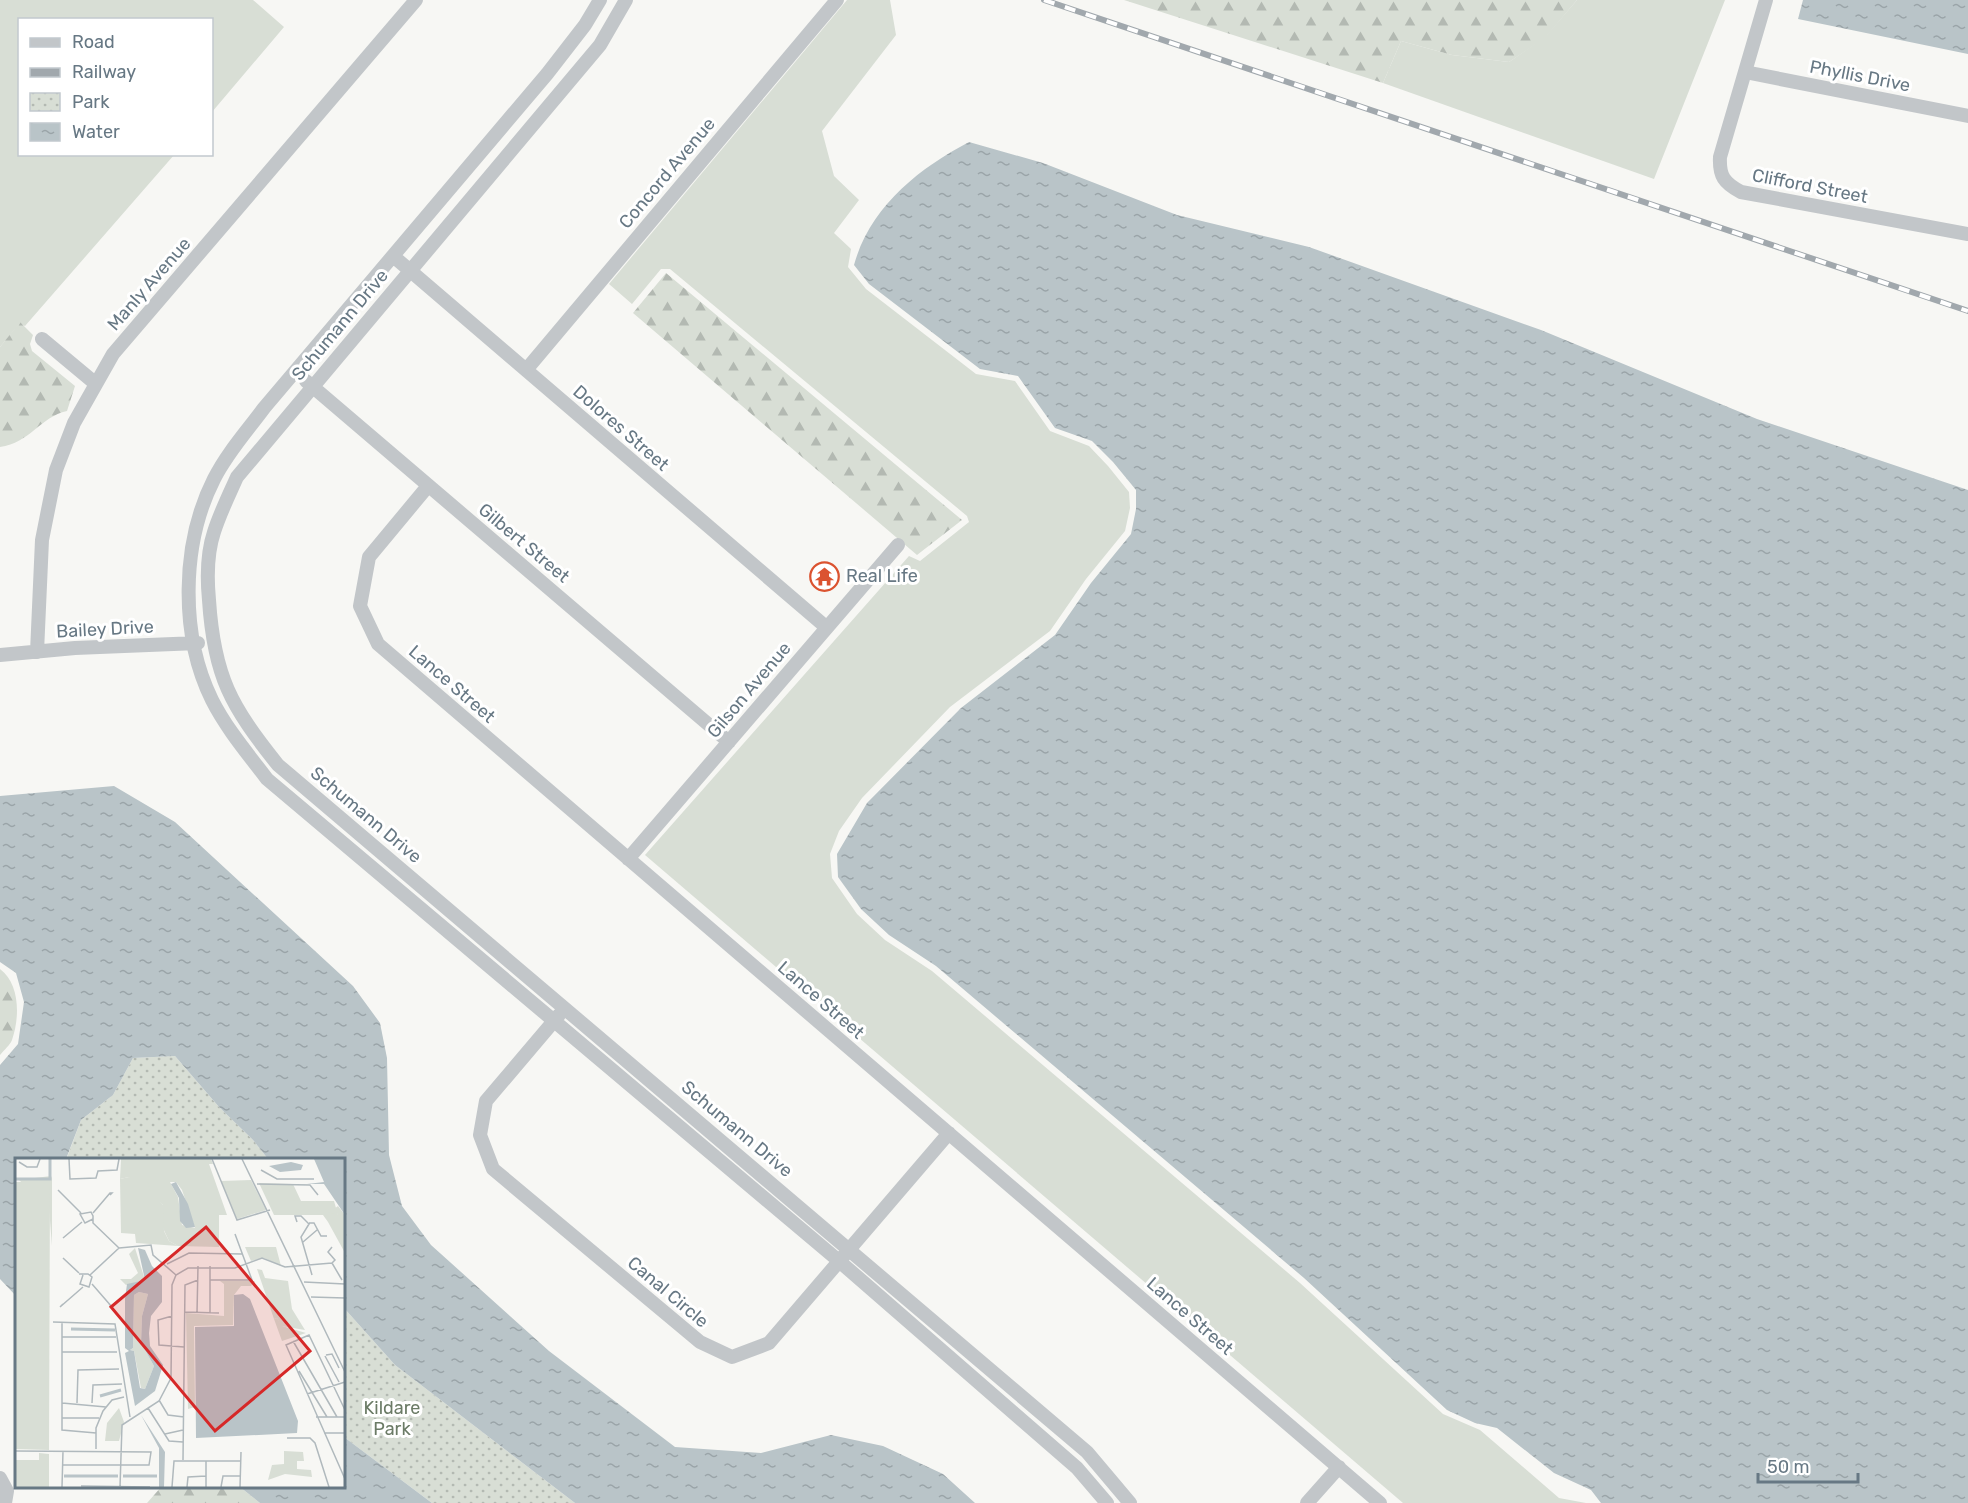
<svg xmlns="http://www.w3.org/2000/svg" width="1968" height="1503" viewBox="0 0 1968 1503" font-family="Rubik,sans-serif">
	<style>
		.grass { fill: #d8ded5 }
		.forest { fill: url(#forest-firs) }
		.park { fill: url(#park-dots) }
		.water { fill: url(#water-ripples) }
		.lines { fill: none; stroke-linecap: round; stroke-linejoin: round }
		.minor { stroke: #c2c6c9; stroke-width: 14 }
		.rail-casing { stroke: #a1a8ad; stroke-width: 6 }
		.rail { stroke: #fff; stroke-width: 4; stroke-dasharray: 11; stroke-linecap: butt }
		.labels { text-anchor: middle; stroke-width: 6; stroke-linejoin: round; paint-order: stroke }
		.street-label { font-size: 18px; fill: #677884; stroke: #fff }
		.poi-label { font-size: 18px; fill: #677884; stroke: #fff; text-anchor: start }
		.park-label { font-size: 18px; fill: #6b7b66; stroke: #fff }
		.inset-river { fill: none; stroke: #b9c4c8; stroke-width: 3 }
		.inset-road { fill: none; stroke: #b0b9bd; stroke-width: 1.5 }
		.view { fill: #d62828; fill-opacity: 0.15; stroke: #d62828; stroke-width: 3 }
		.inset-edge { fill: none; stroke: #677884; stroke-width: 3 }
	</style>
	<defs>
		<pattern id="forest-firs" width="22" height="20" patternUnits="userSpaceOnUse" patternTransform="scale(1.5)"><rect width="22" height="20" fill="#d8ded5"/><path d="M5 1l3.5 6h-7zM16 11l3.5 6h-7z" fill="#b3b9b2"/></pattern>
		<pattern id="park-dots" width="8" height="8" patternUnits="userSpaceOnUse" patternTransform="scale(1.5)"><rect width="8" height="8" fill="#d8ded5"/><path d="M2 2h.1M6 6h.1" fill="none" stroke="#b3b9b2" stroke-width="1.8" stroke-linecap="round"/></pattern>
		<pattern id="water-ripples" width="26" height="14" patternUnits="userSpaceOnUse" patternTransform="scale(1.5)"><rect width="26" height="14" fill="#b9c4c8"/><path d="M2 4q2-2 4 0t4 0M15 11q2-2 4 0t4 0" fill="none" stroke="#9aa4a8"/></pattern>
	</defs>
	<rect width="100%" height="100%" fill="#f7f7f4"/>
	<path class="grass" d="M0,0h253l31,27 -72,85v-92h-192v134l154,1 -149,171 -5,-3 -20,24z
		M847,0h43l6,35 -74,96 12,45 25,24 -25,33 17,16 -3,18 18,22 110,85 39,7 35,50 39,15 19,20 21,26 1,16 -5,23 -39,48 -36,52 -100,76 -88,91 -23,33 -9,23 2,24 25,36 28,26 47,31 368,312 143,131 37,16 79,68 27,5h-183l-758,-648 264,-299 11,5 49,-39 -2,-6 -297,-247h-9l-29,35 -23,-20z
		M1577,0h148l-71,179 -271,-96 18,-42 51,14 57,7 36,-25z"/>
	<path class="forest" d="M1124,0h453l-32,38 -36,24 -57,-7 -51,-14 -18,42z
		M666,273l296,247 -45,35 -284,-242z
		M20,322l13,13 -3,9 2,7 43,35 -8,25c-27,6 -37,32 -67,36v-100z
		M0,969c20,15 20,48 12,71 -2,5 -8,10 -12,15z
		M162,1486l78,1 20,16h-113z"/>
	<path class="park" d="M175,1056l44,51 34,33 15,19 -202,1 15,-40 32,-25 20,-37z
		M344,1308l51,57 180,138h-143l-88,-66z"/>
	<path class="water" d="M1803,0h165v54l-170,-35z
		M969,142l74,21 134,52 132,32 232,83 216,89 211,71v1013h-367l-10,-13 -37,-17 -57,-45 -22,-5 -28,-13 -143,-132 -368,-312 -47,-31 -28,-26 -23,-32 -1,-23 30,-51 94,-95 94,-73 36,-52 40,-49 5,-25v-19l-23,-28 -21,-21 -37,-13 -37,-52 -38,-7 -111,-85 -15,-19c16,-58 64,-96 115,-123z
		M114,786l61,36 178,164 27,37 7,35 2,97 13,51 29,39 118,106 126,96 86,6 70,-18 52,11 60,28 32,29h-400l-180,-138 -51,-57v-148l-76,-1 -15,-19 -34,-33 -44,-51 -42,2 -20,37 -32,25 -15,39 -50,1v136l-16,-17v-214l18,-21 6,-42 -8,-29 -16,-11v-166z
		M344,1437l88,66h-172l-20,-16 104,-1z"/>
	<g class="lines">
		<path class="minor" d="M600,0l-15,25 -38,49 -283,334c-17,23 -37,45 -50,71 -33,65 -34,156 -2,221 14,28 36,54 55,79l572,482 238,207 30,35
			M626,0l-26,45 -363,432c-8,18 -17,36 -23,55 -7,21 -7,47 -5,68 5,77 22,106 69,165l809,687 43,51
			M1766,0l-46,157c-1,19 4,26 21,35l227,42
			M1745,72l223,44
			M393,256l433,371
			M42,339l54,45
			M526,370l311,-370
			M306,381l423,361
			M428,486l-59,71 -9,49 18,38 1002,859
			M37,652l5,-112 14,-70 18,-47 39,-69 303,-354
			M0,655l75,-7 123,-5
			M628,859l270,-314
			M559,1015l-73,86 -6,34 13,34 207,173 32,15 37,-14 180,-210
			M0,1478l7,13 -2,12
			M1307,1503l32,-36"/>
		<defs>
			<path id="rail" d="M1044,0l924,311"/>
		</defs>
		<use href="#rail" class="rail-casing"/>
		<use href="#rail" class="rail"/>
	</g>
	<defs>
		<symbol id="temple-ring" viewBox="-11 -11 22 22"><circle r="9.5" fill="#fff" stroke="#db5330" stroke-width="1.5"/><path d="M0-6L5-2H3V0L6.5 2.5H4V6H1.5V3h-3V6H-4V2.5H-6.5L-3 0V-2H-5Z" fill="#db5330"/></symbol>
	</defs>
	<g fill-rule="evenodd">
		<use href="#temple-ring" x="808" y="560" width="33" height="33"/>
	</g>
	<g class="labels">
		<g class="street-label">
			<text transform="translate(1860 76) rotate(11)" y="6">Phyllis Drive</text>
			<text transform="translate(667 173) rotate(-50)" y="6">Concord Avenue</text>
			<text transform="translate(1810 186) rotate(11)" y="6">Clifford Street</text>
			<text transform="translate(149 284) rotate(-49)" y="6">Manly Avenue</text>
			<text transform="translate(340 325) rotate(-50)" y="6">Schumann Drive</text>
			<text transform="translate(621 428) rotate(41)" y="6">Dolores Street</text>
			<text transform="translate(524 543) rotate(40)" y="6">Gilbert Street</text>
			<text transform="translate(105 629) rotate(-3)" y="6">Bailey Drive</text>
			<text transform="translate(452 684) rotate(41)" y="6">Lance Street</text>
			<text transform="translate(749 690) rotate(-50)" y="6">Gilson Avenue</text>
			<text transform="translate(366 815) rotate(40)" y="6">Schumann Drive</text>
			<text transform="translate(821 1000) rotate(41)" y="6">Lance Street</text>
			<text transform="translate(737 1129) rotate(40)" y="6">Schumann Drive</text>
			<text transform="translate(668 1292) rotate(40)" y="6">Canal Circle</text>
			<text transform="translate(1190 1316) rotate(41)" y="6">Lance Street</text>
		</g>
		<g class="poi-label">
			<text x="846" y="582">Real Life</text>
		</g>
		<g class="park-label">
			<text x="392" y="1414">Kildare<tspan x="392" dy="21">Park</tspan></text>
		</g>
	</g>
	<g transform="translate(15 1158)">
		<rect width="330" height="330" fill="#f7f7f4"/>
		<path d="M106,1h90l2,5h-4l18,51h-8v32l-41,-1 -9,-5 -7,-15 1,-21 -34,-28 -9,2zM155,24h6l6,8 13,38 -13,-3 -4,-28zM36,18l1,2v68l-3,-38 -30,-28zM236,22l15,30 -29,9 -16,-38zM205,123h35l-4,5h-10l-7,9 -1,30 -39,1 1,81 -7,2 -2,-96 38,3v-32zM262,160l5,8 24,7 -24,8 -8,-22z" fill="#d8ded5" fill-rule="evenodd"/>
		<path d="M244,25l34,1 8,17h33l4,14h-9l-1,7 -5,-7h-49zM120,90l10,32 -19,5 -6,-6h11l7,-6 -9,-19zM242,111l5,1 3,8 23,3 4,28 13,21 -24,-4 -4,-8 -3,1zM269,293l19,1 1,9h-7v8l14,1 1,7 -27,-3 -17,6 4,-15 12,-1z" fill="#d8ded5"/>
		<path d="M114,19l18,3 4,13 12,12 1,26 5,10 9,5 -42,-3 -1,-9 -14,-1 -1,-54zM323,48l7,9v38l-17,-31v-10l10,3 -4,-6z" fill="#d8ded5"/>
		<path d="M0,24h35l-1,268 -34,-1zM230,89h31l5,19 -17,-8 -13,3zM124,134l9,2 -6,22 -1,27 13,23 -9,23 -4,-1 -7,-37 -4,-1 3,-2 1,-53zM104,250l5,14 -5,19h-14l2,-18zM24,295l10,1v33h-34v-27h24z" fill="#d8ded5"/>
		<path d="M299,1h31v56l-21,-31h-17l17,-2zM276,4l12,3 -2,5 -21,2 -11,-6zM161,24l12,22 7,23 -9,1 -6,-7 -1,-23 -8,-14zM123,90l7,2 7,16 10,10v26l-11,14 -2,17 1,13 13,19 -8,26 -20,15 -10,-53 4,-2 -4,-3v-49l2,-15 18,-4zM124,134l9,2 -6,22 -1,27 13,23 -9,23 -5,-1 -6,-37 -4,-1 3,-2 1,-53zM219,137l9,-1 7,5 48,122 -1,12 -101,5 -1,-111 39,-1zM126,257l24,37 -1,35h-5v-39z" fill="#b9c4c8" fill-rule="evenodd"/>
		<path class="inset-river" d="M0,21h35v-20M56,171l44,1M85,238l21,-6M49,318h54M108,318h34"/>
		<path class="inset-road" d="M54,1l1,20 26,-1 2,-7 19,-1 2,-11M197,1l25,61 33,-10M227,1l103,213M4,4l8,5h10l3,-8M246,12l16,9h37M242,26l53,1 8,10M43,32l23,23M78,55l17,-20h2l-2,2M78,61l-8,4 -5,-9 11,-2 2,4v7l26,25M282,64l-2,-6h6l8,8 -8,13 11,38M294,65h5l7,13h6M48,80l19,-16M288,84l14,-12M104,90l32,-3 2,10 23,20M48,100l16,15M317,105l3,-3 -7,-8 4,-5M317,105l10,17M152,106l22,-11 53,1M64,116h9l4,3 -3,10 -9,-3 3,-9M75,117l29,-27M195,122h42l-17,-46M289,124l41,2M77,126l20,23 -3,-3M296,139l34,1M48,146l-3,3 23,-20M170,154l34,1M182,155l1,-47M195,155v-47M157,158l-14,4 1,25 25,2M38,164l62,2 15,93M47,164v108l34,3M47,179h54M278,183l44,76M47,194h55M311,197l6,-1 7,14M310,198l14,26M284,213l28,46M292,236l38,-12M144,242l9,15 16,2M47,245l44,4M62,245l1,-33 41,-1M77,245l1,-18 29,-1M133,250l21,33 14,1M330,252l-36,-75 -23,10 59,134M301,259h29M47,260h37M309,275h21M150,276l18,-4M272,280h23l5,5 14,44M81,291v-21l7,-17 9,-11 12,-3M0,293l136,1 -2,13h-86M168,302l2,-175 13,-5M66,328l69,1M47,329l1,-36M105,329l2,-62 37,-24 12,-23 1,-93 4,-10 12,-7h47l27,-10 23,9 47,-4M157,329l2,-26h66M172,329l1,-10 18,-1M191,329v-26M206,329l2,-11h17M225,329l1,-35"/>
		<path class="view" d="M191,69l104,124 -95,80 -104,-124z"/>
		<rect width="330" height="330" class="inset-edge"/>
	</g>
	<rect x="18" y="18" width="195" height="138" fill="#ffffff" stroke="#c2c9ce" stroke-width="1.5"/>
	<rect x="30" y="38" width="30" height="9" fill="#c2c6c9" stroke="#c2c9ce" stroke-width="1.5"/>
	<text x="72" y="48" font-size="18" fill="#677884">Road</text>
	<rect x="30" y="68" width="30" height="9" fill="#a1a8ad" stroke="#c2c9ce" stroke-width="1.5"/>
	<text x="72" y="78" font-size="18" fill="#677884">Railway</text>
	<rect x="30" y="93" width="30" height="18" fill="url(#park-dots)" stroke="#c2c9ce" stroke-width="1.5"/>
	<text x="72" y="108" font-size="18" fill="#677884">Park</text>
	<rect x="30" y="123" width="30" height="18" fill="url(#water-ripples)" stroke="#c2c9ce" stroke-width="1.5"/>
	<text x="72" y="138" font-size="18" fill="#677884">Water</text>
	<path d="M1758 1473v9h100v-9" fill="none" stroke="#677884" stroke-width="3"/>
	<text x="1767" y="1473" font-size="18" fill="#677884" stroke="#ffffff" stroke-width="4.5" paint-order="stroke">50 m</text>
</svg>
